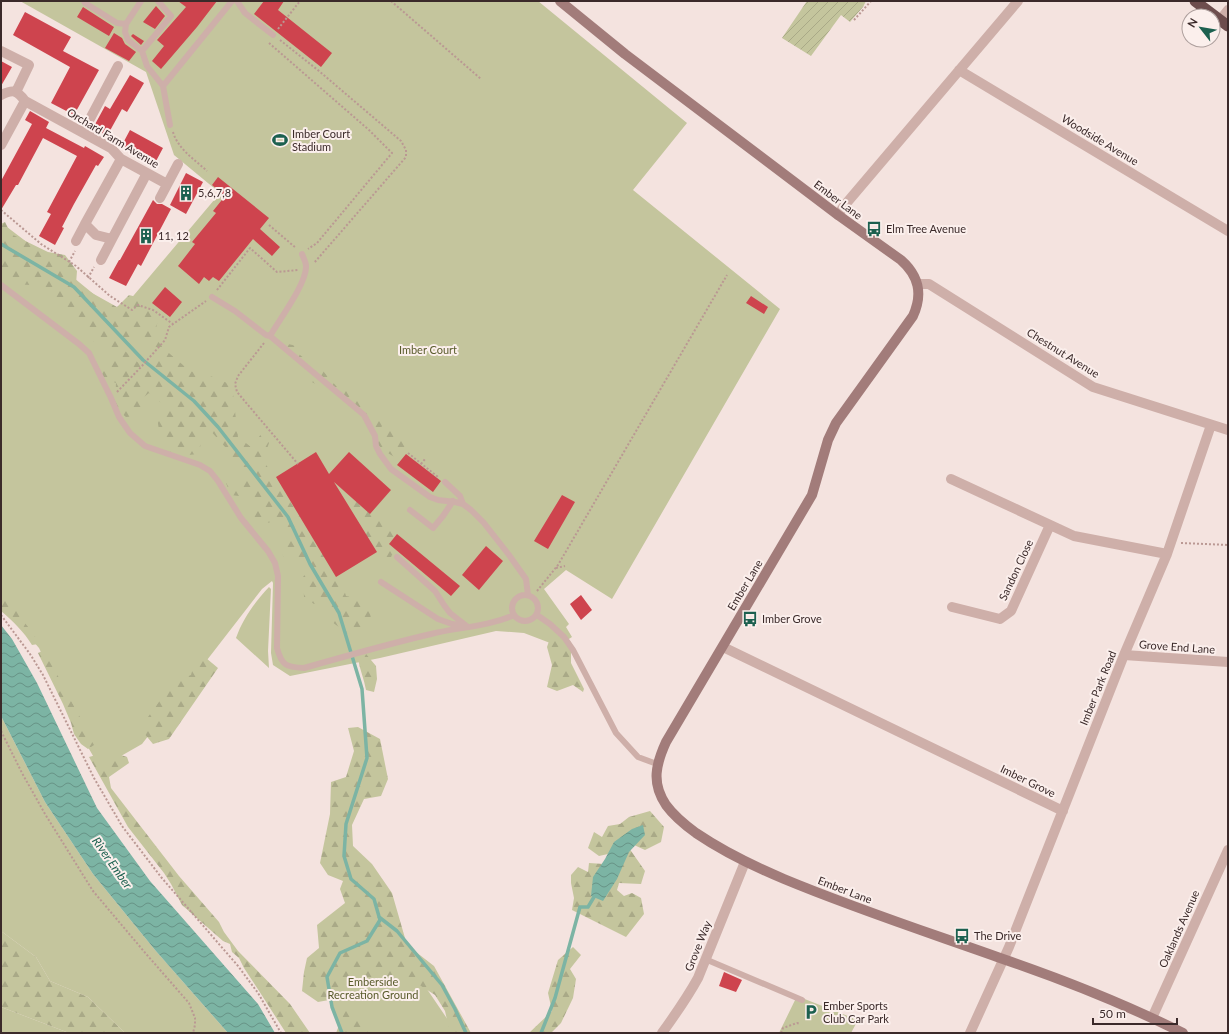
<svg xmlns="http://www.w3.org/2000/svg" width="1229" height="1034" viewBox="0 0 1229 1034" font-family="Lato,sans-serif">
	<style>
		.green { fill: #c4c59d }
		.forest { fill: url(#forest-firs); fill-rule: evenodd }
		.garden { fill: url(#garden-furrows) }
		.water { fill: url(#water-waves) }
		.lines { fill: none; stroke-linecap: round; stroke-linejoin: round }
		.stream { stroke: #7cb4a4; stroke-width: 3.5 }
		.building { fill: #ce444e }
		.path { stroke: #ba9893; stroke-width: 2; stroke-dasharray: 2 2; stroke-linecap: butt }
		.service { stroke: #ceafa9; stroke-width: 6 }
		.minor { stroke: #ceafa9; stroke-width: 10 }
		.secondary { stroke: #a27c7a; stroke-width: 10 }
		.trunk { stroke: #6d4d4d; stroke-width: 11 }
		.labels { text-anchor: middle; stroke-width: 4; stroke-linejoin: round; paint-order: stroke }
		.poi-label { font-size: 11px; fill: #3b2a2a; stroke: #fbefec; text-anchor: start }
		.street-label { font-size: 11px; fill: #3b2a2a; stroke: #fbefec }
		.park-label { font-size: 11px; fill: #595b2b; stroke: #fbefec }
		.water-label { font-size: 12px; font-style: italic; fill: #1c604f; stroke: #fbefec }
	</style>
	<defs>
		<pattern id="forest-firs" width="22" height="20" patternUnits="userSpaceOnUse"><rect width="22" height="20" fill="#c4c59d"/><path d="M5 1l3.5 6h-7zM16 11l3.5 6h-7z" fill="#a9a987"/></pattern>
		<pattern id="garden-furrows" width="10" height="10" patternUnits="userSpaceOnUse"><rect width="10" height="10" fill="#c4c59d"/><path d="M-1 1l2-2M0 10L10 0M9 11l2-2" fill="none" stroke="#a9a987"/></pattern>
		<pattern id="water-waves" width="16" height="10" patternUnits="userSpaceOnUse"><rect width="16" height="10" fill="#7cb4a4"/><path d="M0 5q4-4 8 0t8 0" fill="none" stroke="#679386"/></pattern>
	</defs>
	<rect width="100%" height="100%" fill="#f4e3df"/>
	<path class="green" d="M20,1h518l149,122 -54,67 147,119 -168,290 -46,-29 -22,19 25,35 -3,3 6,10 -14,9 -34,-13 -28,-2 -116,27 -90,18 -17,-11 -2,-12 2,-70 -1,-2 -10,8 -120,155 -42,24 -23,-40 -38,-80 -38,-44v-381l6,4 67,51 44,36 102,-121 -46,-38 -28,-83z
		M269,587l2,2 -3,62 1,17 -33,-30c7,-20 19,-36 33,-51z
		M1,716l44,86 48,72 62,76 73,83h-103l-37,-36 -38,-16 -14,-24 -35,-26z
		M380,920l68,100 9,13h-115l-10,-26 -5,-30z
		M797,996l61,24 -7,13h-72z
		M1,1007l68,26h-68z"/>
	<path class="forest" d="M5,222l6,12 37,18 17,3 12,16 -1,13 41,23 12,-12 19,5 8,9 3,7 -5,20 9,12 27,23 23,6 19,8 6,52 13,10 11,-14 7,10 -6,17 78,120 5,16 24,5 1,25 -17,12 -22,-16 -6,-19 -12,1 -10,-7 -1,-20 4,-5 1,-5 -9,-7 -14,1 -4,-11 10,-13 -11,-17 -22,5 -7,-8 2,-14 -6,-6 -16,-2 -5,-12 10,-6h11l-3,-9 -14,-5 -8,-6 4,-9 -18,-20 -6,12 -4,14 -20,2 -12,-7 -6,-12 -3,-20 10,-9 -18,-15 -5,4 -6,19 -12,1 -11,-9 1,-25 -18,-7 1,-7 21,-15 -2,-7h-19l-35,-36 -33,-26 -20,-1 -1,-9 -9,-5v-46zM133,339l11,3 12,13 -2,3 1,5 -14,2 -16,-14 -3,2z
		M288,344l9,2 3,9 5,4 3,-1 4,2 -2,5 -5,2 -6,-10h-9l-7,-4z
		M315,369l8,2 14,16 8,1 6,11h7l9,8v9l-7,2 -19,-18 -11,-5 -13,-10 -12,-7z
		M376,416l7,6 -2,7c17,-1 18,4 24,18l-2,7 -7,4 -13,-8 -11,-12v-17z
		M351,499l25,11 6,13 9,1 18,17 -4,12h-10l-4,3 6,10 -4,5 -17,-15 -2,-7 -15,-18 1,-9 -12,-6 -6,-11z
		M1,592l3,4 18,17 2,9 10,12 4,10 -6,1c-8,-13 -19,-24 -31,-34z
		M552,632l6,2 13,8v21l13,26 -1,3 -10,-7 -16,6 -10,-4 5,-22 -5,-18z
		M44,650l38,71 -1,8 6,4 7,12 -6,4 -7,-5 -7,-10 -3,-11 -8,-19 -25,-51z
		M366,654l10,12 1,13 -3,13 -8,-2c-2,-11 -6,-20 -8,-31z
		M206,658l12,10 -49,71 -16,5 -10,-12 5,-15 21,-29 13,-10 9,-3 4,-15z
		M358,727l22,12 8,40 -7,17 -17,3 -12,26 1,21 19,18 20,29 15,52 27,21 37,67h-21l-5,-22 -10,-16 -31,-20 -15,1 -23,13 -15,7 -33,6 -16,-11 2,-19 3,-14 12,-10 -2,-23 28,-22 -5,-14 3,-8 -15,-6 -8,-12 10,-49 1,-32 15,-5 8,-26 -6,-23z
		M118,754l9,3 2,6 -20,14 2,11 68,88 40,46 5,10 14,19 52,53 20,29h-24l-25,-39 -17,-26 -5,-10 -7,-6 -2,-8 -7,-3 -41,-36 -11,-21 -7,-11 -36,-46 -39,-70 7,-2 8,7z
		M650,811l14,16 -3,15 -16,8 -11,-5 -5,3 16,23 -4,13 -22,-1 -2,7 7,6 8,-3 9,5 3,16 -18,23 -54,-27 2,-12 -3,-15v-8l7,-8 10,5 1,-9 30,2 -2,-13 -18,4 -11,-8 6,-16 8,5 6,-11 12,-2 9,-7z
		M1,931l35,26 14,24 38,16 37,36h-56l-68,-26z
		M573,947l8,8 -11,14 6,10 -3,19 -12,25 -10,10h-22l23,-22 -4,-18 10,-33z
		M346,1008h16l6,24 -2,1h-30z"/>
	<path class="garden" d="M807,1h59l-3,6 -13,15 -9,-7 -30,41 -29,-18z"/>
	<path class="water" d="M1,625l11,14 25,44 60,125 53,73 108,123 17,29h-47l-73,-83 -62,-76 -48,-72 -44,-86z
		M643,825l2,10 -16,17 -12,27 -14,22 -12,-5 2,-19 12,-18 9,-17 18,-13z"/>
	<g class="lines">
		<path class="stream" d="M1,244l73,43 69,73 51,41 24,26 70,90 22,47 29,49 23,76 5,69 -21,66 -2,32 7,23 23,20 6,21 -13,21 -27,12 -13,24 5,30 10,26
			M379,917l18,14 45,54 13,24 11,24
			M541,1033l14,-35 25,-91h8l6,-10"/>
	</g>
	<path class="building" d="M178,1h39l-20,26 -36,42 -9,-8 12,-15 -7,-6 29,-33z
		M264,1h20l-6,9 54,43 -11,14 -67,-53z
		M156,6l9,10 -10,13 -12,-7z
		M83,7l31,20 -5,9 -32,-19z
		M25,12l46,25 -8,14 36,19 -25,45 -23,-12 19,-36 -57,-32z
		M114,33l8,5 3,6 11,8 -7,9 -24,-13z
		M133,34l11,7 -3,4 -9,-8 -1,-1z
		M1,61l11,6 -11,19z
		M130,75l14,8 -17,29 -5,-3 -15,27 -14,-8 12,-22 5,3z
		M30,111l19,11 -3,6 38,20 1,-2 19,11 -6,9 -2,-1 -22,39 -12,23 2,1 -9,17 -16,-9 12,-22 -4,-2 30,-56 -34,-18 -25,47h-2l-15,25v-29l31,-57 -7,-4z
		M130,130l33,18 -8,15 -33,-18z
		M186,173l17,9 -17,32 -16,-9z
		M218,177l51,41 -9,11 20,18 -8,9 -19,-17 -34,42 -6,-4 -4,4 -5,-4 -5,7 -21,-18 17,-22 -3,-2 24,-29 -3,-2 12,-15 -13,-11z
		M153,200l4,4h5l9,5 -30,57 -3,-2 -12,22 -17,-8 10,-18h1z
		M165,287l17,15 -12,15 -18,-14z
		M751,296l17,11 -4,7 -18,-11z
		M316,452l13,22 20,-22 42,38 -21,24 -36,-32 43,70 -41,25 -60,-100z
		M406,454l35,27 -8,11 -36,-27z
		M562,495l13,7 -27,47 -14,-8z
		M397,534l63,52 -9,10 -62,-52z
		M486,546l17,15 -24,29 -17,-15z
		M581,595l11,15 -11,10 -11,-16z
		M724,972l18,8 -6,12 -17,-6z"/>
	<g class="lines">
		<path class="path" d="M391,1l90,78
			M854,20l17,-19
			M278,29l22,-28
			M280,40l39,31 82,70 5,9v7l-92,106
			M269,43l100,87 23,23 -75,90 -9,6
			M173,132c5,17 21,27 34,39
			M1,210l40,34 35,22 34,30 22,14 6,-5 15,5 20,14 33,-23
			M269,225l27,23
			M69,262l6,-11
			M88,278l6,-11
			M217,290l33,-42 27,24 21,-2
			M264,343l-26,33 -3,8 2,8 61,72
			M117,392l24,-25 24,-27 4,-13 4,-3
			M408,453l30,24
			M421,464l4,-5
			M1181,543l47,2
			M556,568l9,-2
			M537,591l21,-26 169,-290
			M1,615l29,39 13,21 51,103 28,48 39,51 77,89 20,27 23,40
			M1,731l21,42 23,41 48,77 54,64 42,48 6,15v7l-2,8
			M781,1033l2,-5 14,-5 3,1"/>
		<path class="service" d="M84,1l1,2 32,20 9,1 15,-23
			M237,1l8,12 28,22
			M126,24l-1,8 3,8 14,11 5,15 16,20
			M142,51l29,-35 -13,-15
			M170,125l-7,-39 69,-85
			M302,254c1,3 4,8 4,12 1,17 -27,54 -36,70l94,79 11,21 1,10 4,8 11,15 39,28 8,3 17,2 8,2 8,6 13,13 25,32 17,24 2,16
			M1,285l78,59 10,9 22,45 8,19 11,16 15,13 55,19 10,6 8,10 23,37 27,33 7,12 3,13 -1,72c5,18 9,19 27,20 42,-12 84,-24 127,-34 27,-7 56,-7 83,-19
			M212,297l23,14 31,24 4,1
			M445,482l15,14 3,8
			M410,510l23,18 10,-12 10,-15
			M397,557l38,34 9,14 6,8 18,14
			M381,582l57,37 14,5 13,2
			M512 608a13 13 0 1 1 26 0a13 13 0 1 1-26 0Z
			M537,615l13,9 14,13 9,13 43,83 22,24 19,7
			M705,959l97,41"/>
		<path class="minor" d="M1220,20l8,-10
			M1,51l28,14 -13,27
			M959,70l269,161
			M1,95c12,-6 16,-5 24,6l86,47 10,11 46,25
			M83,132l35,-66
			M1,145l24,-44
			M121,159l-36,65 11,11 16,4 35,-66
			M160,198l18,-34
			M838,215l6,-9 174,-205
			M76,241l9,-17
			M101,260l11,-21
			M918,284h11l164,103 135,43
			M951,479l123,57 93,18
			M952,607l48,12 11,-8 39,-86
			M723,647l340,164
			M1124,655l104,7
			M1152,1018l76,-168
			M662,1033c13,-18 25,-35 36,-55l47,-116
			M970,1033l39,-86 115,-292 43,-101 44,-129"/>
		<path class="secondary" d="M560,1l65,53 213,161 63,45c18,16 22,34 12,56l-77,107 -8,17 -16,55 -146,247c-10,22 -15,41 0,63 8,11 19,20 30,28 28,19 57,33 88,46 72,30 146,54 219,80 61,21 122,45 180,74"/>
		<path class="trunk" d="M1195,1l33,25"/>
	</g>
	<defs>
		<symbol id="stadium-bare" viewBox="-9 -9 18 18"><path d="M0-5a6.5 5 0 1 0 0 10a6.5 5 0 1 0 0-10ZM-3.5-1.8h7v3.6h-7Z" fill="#1c604f" stroke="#fbefec" stroke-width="2.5" paint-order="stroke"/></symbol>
		<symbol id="building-bare" viewBox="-9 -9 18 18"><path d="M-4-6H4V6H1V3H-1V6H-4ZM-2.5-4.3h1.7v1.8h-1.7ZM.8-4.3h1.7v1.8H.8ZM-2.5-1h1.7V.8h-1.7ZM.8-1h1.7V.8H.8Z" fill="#1c604f" stroke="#fbefec" stroke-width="2.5" paint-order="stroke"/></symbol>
		<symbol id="bus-bare" viewBox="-9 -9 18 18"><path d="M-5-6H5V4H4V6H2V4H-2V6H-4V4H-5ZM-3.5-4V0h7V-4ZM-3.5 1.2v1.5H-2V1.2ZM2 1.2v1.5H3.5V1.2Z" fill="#1c604f" stroke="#fbefec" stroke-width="2.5" paint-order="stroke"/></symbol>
		<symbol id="parking-bare" viewBox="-9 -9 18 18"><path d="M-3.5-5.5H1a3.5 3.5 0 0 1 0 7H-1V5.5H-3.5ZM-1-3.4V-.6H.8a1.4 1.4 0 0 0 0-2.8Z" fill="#1c604f" stroke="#fbefec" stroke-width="2.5" paint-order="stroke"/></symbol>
	</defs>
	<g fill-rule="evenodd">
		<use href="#stadium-bare" x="269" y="129" width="22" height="22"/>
		<use href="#building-bare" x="175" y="182" width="22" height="22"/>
		<use href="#bus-bare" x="863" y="218" width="22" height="22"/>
		<use href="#building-bare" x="135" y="225" width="22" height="22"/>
		<use href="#bus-bare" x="739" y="608" width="22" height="22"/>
		<use href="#bus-bare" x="951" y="925" width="22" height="22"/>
		<use href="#parking-bare" x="800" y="1001" width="22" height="22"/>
	</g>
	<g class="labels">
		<g class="poi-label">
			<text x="292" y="138">Imber Court<tspan x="292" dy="13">Stadium</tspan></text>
			<text x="198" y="197">5,6,7,8</text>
			<text x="886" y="233">Elm Tree Avenue</text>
			<text x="158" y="240">11, 12</text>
			<text x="762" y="623">Imber Grove</text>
			<text x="974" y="940">The Drive</text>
			<text x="823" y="1010">Ember Sports<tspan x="823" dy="13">Club Car Park</tspan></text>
		</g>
		<g class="street-label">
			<text transform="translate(113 138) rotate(31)" y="4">Orchard Farm Avenue</text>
			<text transform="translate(1100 140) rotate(31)" y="4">Woodside Avenue</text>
			<text transform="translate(838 200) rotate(37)" y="4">Ember Lane</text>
			<text transform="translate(1063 353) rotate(32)" y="4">Chestnut Avenue</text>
			<text transform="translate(1016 570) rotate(-65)" y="4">Sandon Close</text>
			<text transform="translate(745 585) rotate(-59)" y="4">Ember Lane</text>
			<text transform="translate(1177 647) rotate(4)" y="4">Grove End Lane</text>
			<text transform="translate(1098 688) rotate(-68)" y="4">Imber Park Road</text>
			<text transform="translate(1028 781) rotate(26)" y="4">Imber Grove</text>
			<text transform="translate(845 890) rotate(21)" y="4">Ember Lane</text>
			<text transform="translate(1179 929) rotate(-66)" y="4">Oaklands Avenue</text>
			<text transform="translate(698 946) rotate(-68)" y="4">Grove Way</text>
		</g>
		<g class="park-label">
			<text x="428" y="354">Imber Court</text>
			<text x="373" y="986">Emberside<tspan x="373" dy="13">Recreation Ground</tspan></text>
		</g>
		<g class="water-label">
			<text transform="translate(112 863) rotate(55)" y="4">River Ember</text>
		</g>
	</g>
	<rect width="1229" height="1034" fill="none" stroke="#3b2a2a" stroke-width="4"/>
	<g transform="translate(1201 28) rotate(301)"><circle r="19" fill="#fbefec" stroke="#aea09e"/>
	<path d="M0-3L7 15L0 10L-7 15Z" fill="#1c604f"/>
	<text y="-6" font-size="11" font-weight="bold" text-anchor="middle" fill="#3b2a2a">N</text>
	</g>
	<path d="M1093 1018v6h84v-6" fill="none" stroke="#3b2a2a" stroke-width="2"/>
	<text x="1099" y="1018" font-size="12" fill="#3b2a2a" stroke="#fbefec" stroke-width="3" paint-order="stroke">50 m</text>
</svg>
